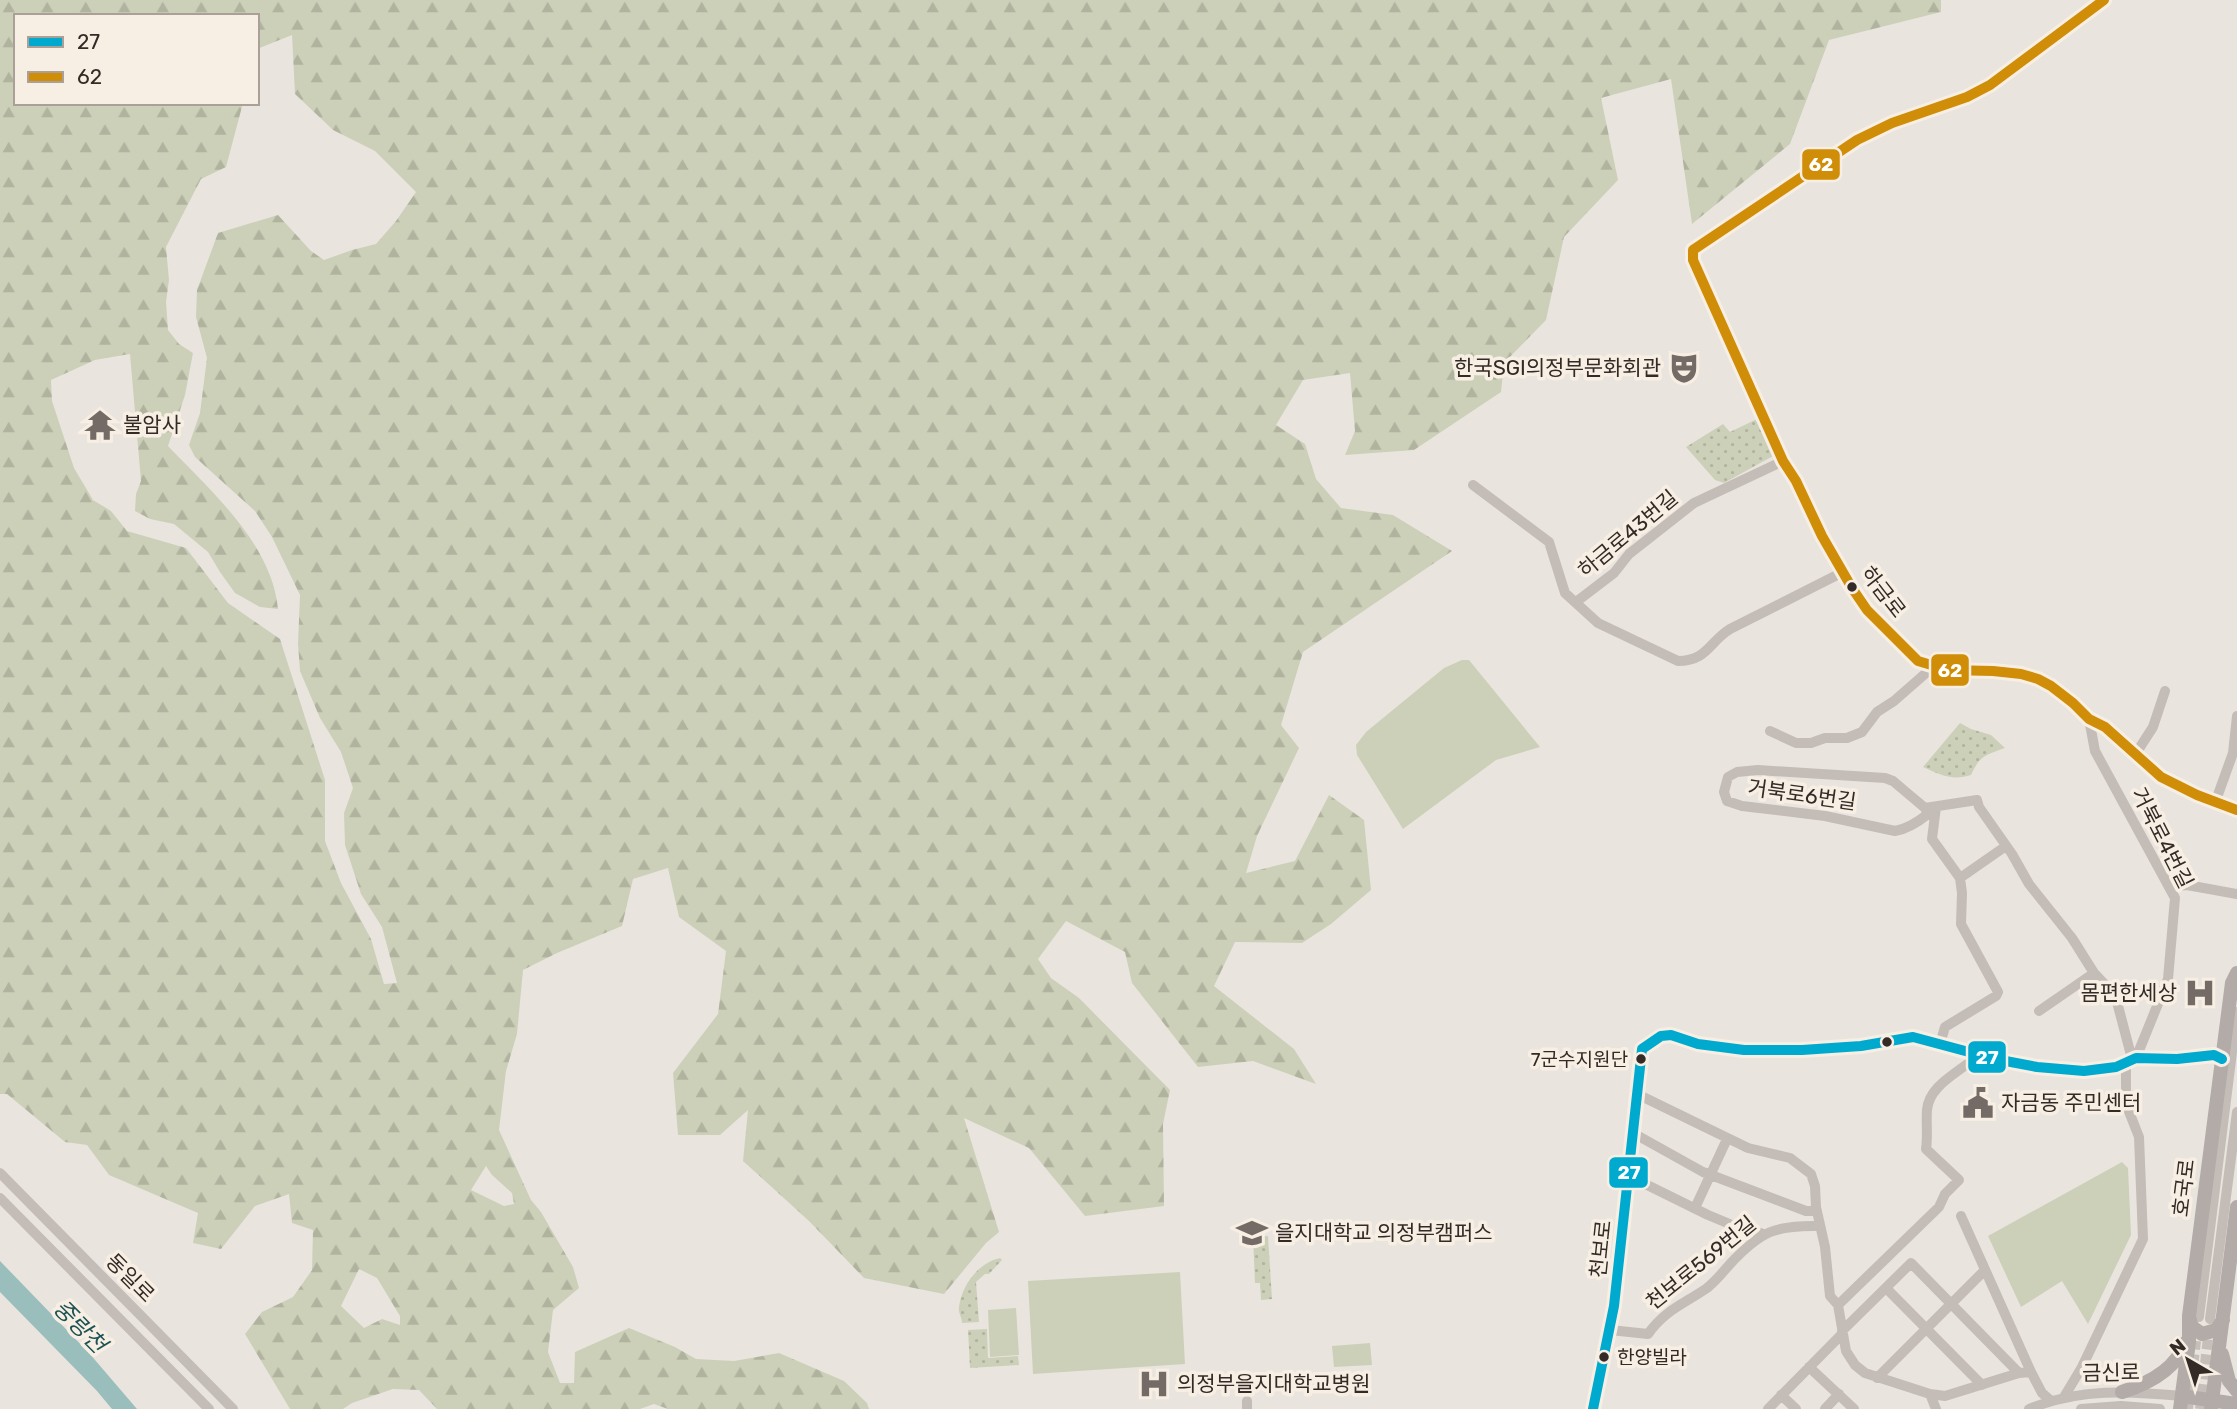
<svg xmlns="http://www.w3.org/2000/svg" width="2237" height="1409" viewBox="0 0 2237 1409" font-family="Rubik,'Noto Sans KR',sans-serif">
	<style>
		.green { fill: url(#green-dots) }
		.forest { fill: url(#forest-firs); fill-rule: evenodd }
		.pitch { fill: #ccd0b8 }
		.water { fill: #9abebc }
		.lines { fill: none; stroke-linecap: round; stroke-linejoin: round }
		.minor-tunnel { stroke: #c6bfb9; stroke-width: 10; stroke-dasharray: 10 5; stroke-linecap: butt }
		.minor { stroke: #c4bdb7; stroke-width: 10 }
		.major { stroke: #b2aba7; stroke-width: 14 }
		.bus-1-casing { stroke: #f8efe4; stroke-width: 16 }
		.bus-2-casing { stroke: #f8efe4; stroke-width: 16 }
		.bus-1 { stroke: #00a9ce; stroke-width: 10 }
		.bus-2 { stroke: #d08d08; stroke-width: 10 }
		.bus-dot { fill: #342a26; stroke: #f8efe4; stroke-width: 2.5 }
		.labels { text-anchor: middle; stroke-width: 7; stroke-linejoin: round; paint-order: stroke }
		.bus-label { font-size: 19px; fill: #342a26; stroke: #f8efe4; text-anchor: end }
		.poi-label { font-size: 21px; fill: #342a26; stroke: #f8efe4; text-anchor: start }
		.street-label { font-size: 21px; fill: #342a26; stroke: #f8efe4 }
		.water-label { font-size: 23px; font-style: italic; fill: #1d5354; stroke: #f8efe4 }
		.line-badge { stroke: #f8efe4; stroke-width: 2.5 }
		.badge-label { font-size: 19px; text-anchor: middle; font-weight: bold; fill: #fff }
	</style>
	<defs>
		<pattern id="green-dots" width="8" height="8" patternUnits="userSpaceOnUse" patternTransform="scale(1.75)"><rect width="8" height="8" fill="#ccd0b8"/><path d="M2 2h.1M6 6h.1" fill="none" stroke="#b0b39e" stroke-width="1.8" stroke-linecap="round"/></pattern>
		<pattern id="forest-firs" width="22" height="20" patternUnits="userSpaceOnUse" patternTransform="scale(1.75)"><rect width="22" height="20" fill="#ccd0b8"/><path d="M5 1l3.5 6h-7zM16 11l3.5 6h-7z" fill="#b0b39e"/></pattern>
	</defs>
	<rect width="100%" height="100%" fill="#eae4de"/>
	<path class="green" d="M1757,419l16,37 -49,27 -9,-3 -29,-33 37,-23 7,8z
		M1960,723l11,6 20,6 14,13c-19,7 -25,7 -34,27 -18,6 -31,0 -48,-8z
		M1268,1236l4,63 -11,1 -1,-17h-5l-2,-46z
		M1000,1258l2,2 -13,14h-4l-9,8 3,40 -17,1c0,-6 -4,-10 -3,-16 3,-22 19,-44 41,-49z
		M987,1329l1,29 30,-2 1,9 -49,3 -2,-38z"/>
	<path class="forest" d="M0,0h1941v12l-112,28 -39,104 -98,80 -21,-145 -70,19 17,82 -54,57 -18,83 -42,43 -3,29 -87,58 -69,5 10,-24 -5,-58 -47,7 -27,45 29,19 11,35 25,29 52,7 59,36 -149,101 -22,73 18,23 -42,88 -11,37 49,-12 34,-66 35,25 7,70 -40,34 -29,19 -67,-1 -21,44 80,63 22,35 -63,-23 -55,6 -66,-84 -7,-31 -59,-31 -28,38 13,19 28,20 91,92 -7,34 1,82 -79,10 -56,-68 -65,-30 35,114 -13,11 -42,51 -80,-16 -55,-57 -66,-60 5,-51 -28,25h-42l-5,-62 45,-59 8,-63 -47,-34 -11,-49 -35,11 -11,47 -65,27 -34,17 -6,64 -11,37 -7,59 32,70 10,12 32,55 6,21 -26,22 -5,42 12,31h14l1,-31 54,-24 46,19 21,12 38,2 45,-8 65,28 23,22 2,6h-201l-14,-5 -14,5h-203l-18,-19 -26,-1 -41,14 -9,6h-53l-45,-75 17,-22 31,-15 19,-27 1,-40 -21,-7 -3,-29 -34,12 -34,43 -28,-6 5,-30 -89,-38 -22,-30 -22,-3 -58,-48h-7zM16,16h241v33l35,-14 3,59 38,36 42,21 41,41 -20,29 -20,23 -24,6 -28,10 -13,-9 -33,-36 -60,18 -21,57 -1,27 11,41 -7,55 -11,32 6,12 60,54 17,26 28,58 -2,49 2,27 20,47 21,34 12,36 -9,25 1,32 16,49 21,33 15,56 -13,1 -13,-45 -30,-56 -16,-42v-61l-45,-141 -52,-36 -42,-55 -59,-17 -16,-20 -18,-11 -19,-32 -22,-67 -1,-21 44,-20 35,-6 11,127 -5,13 -1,17 15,8 24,5 34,28 12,20 15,21 25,14 18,2c-6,-65 -67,-118 -110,-163l17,-51 8,-42 -14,-9 -11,-14 -2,-28 3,-22 -3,-33 35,-68 25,-12 17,-64h-227zM486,1166l6,9 20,18 2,11 -10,2 -33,-16zM359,1269l18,9 23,38v9l-18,-6 -18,9 -23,-22z"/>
	<path class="pitch" d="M1462,660h7l71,87 -44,13 -93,69 -46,-74 -1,-10 10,-13 78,-64z
		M2122,1162l6,6 3,67 -43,89 -26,-43 -41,26 -33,-71z
		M1180,1272l5,92 -152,10 -5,-93z
		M1016,1308l3,47 -29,2 -2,-47z
		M1370,1343l2,22 -38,2 -2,-21z"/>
	<path class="water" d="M0,1261l89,92 48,56h-25l-15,-18 -97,-99z"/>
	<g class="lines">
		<path class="minor-tunnel" d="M2188,1409l8,-68
			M2200,1409l9,-81"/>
		<path class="minor" d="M2104,0l-114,85 -23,12 -75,26 -35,17 -164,110v10l90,201 13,20 26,55 30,52 15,22 51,51 30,9 45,1 28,3 17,5 13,7 22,17 16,16 16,8 56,50 36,18 40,15
			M1473,485l76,57 16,51 33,30 80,38c29,0 31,-19 52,-32l113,-57
			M1576,602l38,-29 15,-19 65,-51 89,-42
			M2089,719l6,32 80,147 -7,81 -32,79
			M1770,731l26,12h15l14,-5h22l15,-6 15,-20 17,-11 40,-35
			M2135,755l18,-28 12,-36
			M2215,803l18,-50 4,-37
			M1936,807l-4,32 28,39 2,15 -1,31 37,68 -2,4 -51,31 -5,17
			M1925,808l-32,-27 -8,-3 -127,-8 -21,2 -9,5 -4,15 3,9 15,5 83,10 70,15c12,-2 23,-9 33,-17l-3,-6 52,-8 2,7 33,47 17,30 43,54 22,35 16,17 7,12 15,57
			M1960,878l46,-32
			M2169,887l18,-2 50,9
			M2039,1011l55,-38
			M1637,1094l111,54 42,10 21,16 4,12 1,21 9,40 5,49 8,9 8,46 9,14 10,8 65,21 15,2 74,-23 12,-1 11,21 8,7
			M1633,1133l70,39 103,39h11
			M0,1173l233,236
			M1627,1175l81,40 24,10 12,2 19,7
			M0,1198l209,211
			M1695,1208l32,-69
			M1961,1216l70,156
			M1886,1288l96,97
			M1838,1305l101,-98 6,-13 14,-14 -33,-31c2,-13 0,-26 1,-39 2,-26 34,-38 51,-55
			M2199,1317l38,-305
			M2210,1319l27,-207
			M1610,1330l38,4c17,-24 36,-30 59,-46 9,-7 16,-16 23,-24 31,-33 45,-39 90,-38
			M1842,1331l69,-68 108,110
			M1809,1367l45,42
			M1877,1378l108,-108
			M1930,1394l6,15
			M1781,1395l15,14
			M2064,1397l18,-30 61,-128 -4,-102 -13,-33v-42
			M1247,1401v8
			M1593,1409l21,-103 28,-257 19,-13 10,-1 27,9 46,6h58l59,-4 52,-9 82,22 42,8 47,4 32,-4 20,-9 41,1 37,-4 8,4
			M1768,1409l74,-75
			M1825,1409l14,-15
			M2029,1409c50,-21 100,-18 153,-13
			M2081,1409l40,-3 39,3"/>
		<path class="major" d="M2189,1317l3,10 10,7 14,-4 7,-10
			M2222,1354l7,27 8,10
			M2122,1392c25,-8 54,-22 63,-49
			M2182,1396l55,8
			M2180,1409l9,-67v-26l43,-333 5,-10
			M2211,1409l26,-202"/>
		<defs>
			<path id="bus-1" d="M1593,1409l21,-103 28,-257 19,-13 10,-1 27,9 46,6h58l59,-4 52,-9 82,22 42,8 47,4 32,-4 20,-9 41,1 37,-4 8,4"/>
			<path id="bus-2" d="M2104,0l-114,85 -23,12 -75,26 -35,17 -164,110v10l90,201 13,20 26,55 30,52 15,22 51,51 30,9 45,1 28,3 17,5 13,7 22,17 16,16 16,8 56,50 36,18 40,15"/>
		</defs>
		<use href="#bus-1" class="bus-1-casing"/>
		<use href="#bus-2" class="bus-2-casing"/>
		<use href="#bus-1" class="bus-1"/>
		<use href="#bus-2" class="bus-2"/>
	</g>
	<defs>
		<symbol id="theatre-bare" viewBox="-9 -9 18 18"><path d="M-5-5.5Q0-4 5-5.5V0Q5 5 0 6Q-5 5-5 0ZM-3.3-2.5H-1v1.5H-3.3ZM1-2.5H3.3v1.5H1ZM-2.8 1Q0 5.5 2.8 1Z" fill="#746b66" stroke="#f8efe4" stroke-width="2.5" paint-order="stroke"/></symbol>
		<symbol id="temple-bare" viewBox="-9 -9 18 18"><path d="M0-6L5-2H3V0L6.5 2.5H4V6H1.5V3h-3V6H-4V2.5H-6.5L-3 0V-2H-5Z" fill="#746b66" stroke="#f8efe4" stroke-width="2.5" paint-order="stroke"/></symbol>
		<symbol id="hospital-bare" viewBox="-9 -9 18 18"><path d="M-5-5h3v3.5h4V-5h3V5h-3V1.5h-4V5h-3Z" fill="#746b66" stroke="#f8efe4" stroke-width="2.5" paint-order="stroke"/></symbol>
		<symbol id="civic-bare" viewBox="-9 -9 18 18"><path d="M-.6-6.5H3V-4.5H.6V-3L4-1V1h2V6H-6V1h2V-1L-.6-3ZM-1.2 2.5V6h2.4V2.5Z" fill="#746b66" stroke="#f8efe4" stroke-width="2.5" paint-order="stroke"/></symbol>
		<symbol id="university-bare" viewBox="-9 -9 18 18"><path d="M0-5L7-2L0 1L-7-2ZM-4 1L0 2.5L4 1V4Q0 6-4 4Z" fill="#746b66" stroke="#f8efe4" stroke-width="2.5" paint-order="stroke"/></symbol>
	</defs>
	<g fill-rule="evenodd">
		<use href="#theatre-bare" x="1662" y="346" width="44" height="44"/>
		<use href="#temple-bare" x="78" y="403" width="44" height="44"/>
		<use href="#hospital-bare" x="2178" y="971" width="44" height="44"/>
		<use href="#civic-bare" x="1956" y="1081" width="44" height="44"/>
		<use href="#university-bare" x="1230" y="1211" width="44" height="44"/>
		<use href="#hospital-bare" x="1132" y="1362" width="44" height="44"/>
	</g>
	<g class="bus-dot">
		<circle cx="1852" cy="587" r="6"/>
		<circle cx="1887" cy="1042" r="6"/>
		<circle cx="1641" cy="1059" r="6"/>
		<circle cx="1604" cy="1357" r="6"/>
	</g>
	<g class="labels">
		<g class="bus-label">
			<text x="1628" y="1066">7군수지원단</text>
			<text x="1617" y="1364" text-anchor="start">한양빌라</text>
		</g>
		<g class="poi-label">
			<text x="1661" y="375" text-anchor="end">한국SGI의정부문화회관</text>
			<text x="123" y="432">불암사</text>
			<text x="2177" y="1000" text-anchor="end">몸편한세상</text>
			<text x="2001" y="1110">자금동 주민센터</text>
			<text x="1275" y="1240">을지대학교 의정부캠퍼스</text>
			<text x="1177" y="1391">의정부을지대학교병원</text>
		</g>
		<g class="street-label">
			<text transform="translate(1628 534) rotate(-40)" y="7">하금로43번길</text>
			<text transform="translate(1883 592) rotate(52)" y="7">하금로</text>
			<text transform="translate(1802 795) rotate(8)" y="7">거북로6번길</text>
			<text transform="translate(2162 838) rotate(63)" y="7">거북로4번길</text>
			<text transform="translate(2184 1188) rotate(-83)" y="7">호국로</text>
			<text transform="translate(1601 1249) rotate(-84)" y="7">천보로</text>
			<text transform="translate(1701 1263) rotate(-39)" y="7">천보로569번길</text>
			<text transform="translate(130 1278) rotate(45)" y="7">동일로</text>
			<text transform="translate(2111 1373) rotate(-1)" y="7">금신로</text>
		</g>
		<g class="water-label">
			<text transform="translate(80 1326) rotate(45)" y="8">중랑천</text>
		</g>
	</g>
	<g class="line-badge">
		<rect x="1801" y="148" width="40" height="33" rx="7" fill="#d08d08"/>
		<rect x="1930" y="653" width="40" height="34" rx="7" fill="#d08d08"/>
		<rect x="1967" y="1040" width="40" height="34" rx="7" fill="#00a9ce"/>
		<rect x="1608" y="1156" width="41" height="33" rx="7" fill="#00a9ce"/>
	</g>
	<g class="badge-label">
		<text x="1821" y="171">62</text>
		<text x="1950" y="677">62</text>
		<text x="1987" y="1064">27</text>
		<text x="1629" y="1179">27</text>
	</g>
	<rect x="14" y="14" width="245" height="91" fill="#f8efe4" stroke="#aaa098" stroke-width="2"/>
	<rect x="28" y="37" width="35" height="10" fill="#00a9ce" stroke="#aaa098" stroke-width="2"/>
	<text x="77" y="49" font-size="21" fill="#342a26">27</text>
	<rect x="28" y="72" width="35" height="10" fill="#d08d08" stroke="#aaa098" stroke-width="2"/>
	<text x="77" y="84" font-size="21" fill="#342a26">62</text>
	<g transform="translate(2188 1360) rotate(321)" stroke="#f8efe4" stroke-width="5" paint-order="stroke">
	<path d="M0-5L12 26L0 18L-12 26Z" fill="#342a26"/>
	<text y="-10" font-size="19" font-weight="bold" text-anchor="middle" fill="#342a26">N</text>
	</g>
</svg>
